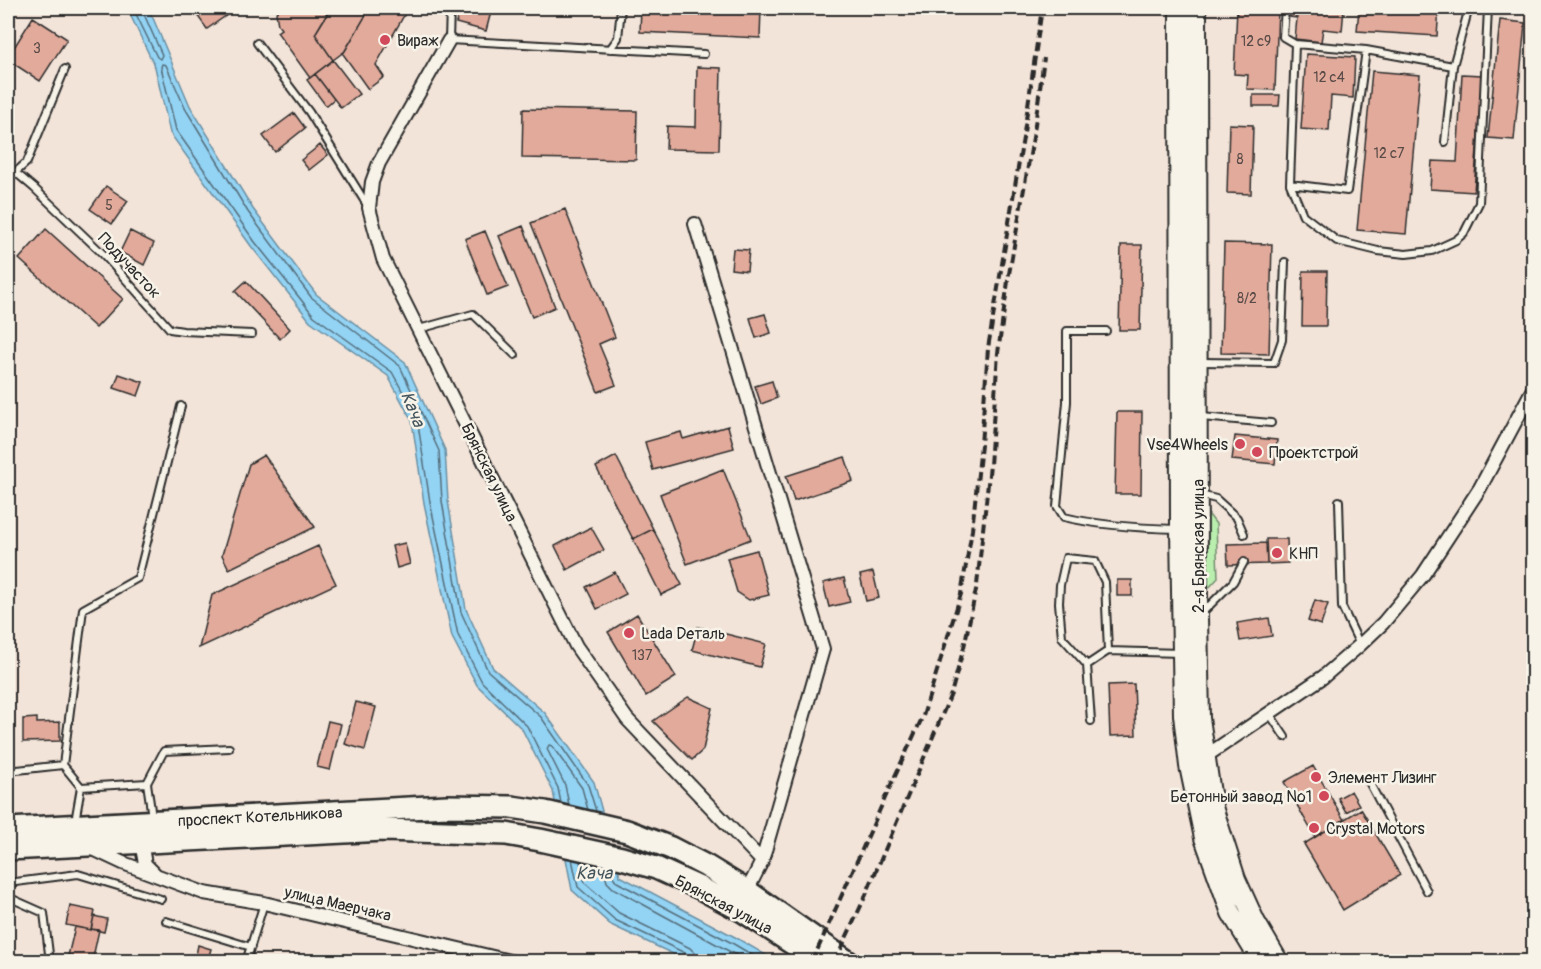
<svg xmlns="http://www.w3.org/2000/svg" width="1541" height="969" viewBox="0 0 1541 969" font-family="Pangolin,sans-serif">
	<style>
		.green { fill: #baeeaf; stroke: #728c6d; stroke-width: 1.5 }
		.water { fill: #93d3f4; stroke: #6990a4; stroke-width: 1.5 }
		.pier { fill: #f3e4d9 }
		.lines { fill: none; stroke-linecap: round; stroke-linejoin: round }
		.shore { stroke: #556e7b; stroke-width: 1.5 }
		.building { fill: #e2aa9b; stroke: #2b2b2b; stroke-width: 1.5 }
		.lane-casing { stroke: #2b2b2b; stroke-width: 10 }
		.street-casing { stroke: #2b2b2b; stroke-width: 16 }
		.primary-casing { stroke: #2b2b2b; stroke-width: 22 }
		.highway-casing { stroke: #2b2b2b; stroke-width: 26 }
		.lane { stroke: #f7f3e8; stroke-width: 6 }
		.street { stroke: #f7f3e8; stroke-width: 12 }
		.primary { stroke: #f7f3e8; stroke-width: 18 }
		.highway { stroke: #f7f3e8; stroke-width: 21 }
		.rail { stroke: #2b2b2b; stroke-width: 4; stroke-dasharray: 9 4.5; stroke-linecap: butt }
		.poi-dot { fill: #d1495b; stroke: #f7f3e8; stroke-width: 2 }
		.labels { text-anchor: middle; stroke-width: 5; stroke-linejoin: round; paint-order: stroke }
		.number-label { font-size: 14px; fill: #594b47 }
		.poi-label { font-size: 16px; fill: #2b2b2b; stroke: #f7f3e8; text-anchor: start }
		.street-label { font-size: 16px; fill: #2b2b2b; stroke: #f7f3e8 }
		.water-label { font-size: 18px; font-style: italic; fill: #45555d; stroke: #f7f3e8 }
	</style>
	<rect width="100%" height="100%" fill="#f3e4d9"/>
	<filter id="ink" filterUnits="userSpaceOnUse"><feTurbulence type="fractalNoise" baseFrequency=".0167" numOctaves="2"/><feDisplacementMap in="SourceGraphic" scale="12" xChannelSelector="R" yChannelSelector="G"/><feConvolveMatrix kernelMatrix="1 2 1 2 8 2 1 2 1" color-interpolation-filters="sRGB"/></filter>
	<g filter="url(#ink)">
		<path class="green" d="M1206,511l10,13 2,54 -12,13z"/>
		<path class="water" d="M127,8h20l6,10 37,88 63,103 63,85 89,68 40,88 3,51 18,108 27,59 52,45 49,69 26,94 115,61 41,24h-88l-77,-36 -39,-35 -19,-99 -31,-62 -45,-44 -25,-48 -28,-134 -12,-82 -24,-45 -78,-55 -59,-75 -81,-113 -15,-66z"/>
		<path class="pier" d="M551,800l54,13 15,56 -57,-12z"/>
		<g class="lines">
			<path class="shore" d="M133,8l24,49 3,2 2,-4 -19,-43v-4
				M561,803l-3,-15 -31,-62 -45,-44 -24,-47 -28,-133 -13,-84 -25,-46 -78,-56 -59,-74 -79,-112 -15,-63 1,-3 4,1 19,43 63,104 63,85 89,69 39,85 3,50 19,111 27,59 53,46 47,68 8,26
				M569,805l-4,-20 -18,-36 2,-4 3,1 30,42 6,22
				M572,859l6,28 37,33 70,33 3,4 1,5
				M580,861l5,22 34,30 71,35 5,5 2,9
				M603,866l4,16 6,6 136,74
				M611,868l3,10 3,4 115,61 32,19"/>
		</g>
		<path class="building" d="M192,8h45l-30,21z
			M279,8h41l7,6 -12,20 18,26 -23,18 -33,-46 4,-3 -3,-4 -2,-12z
			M331,8h39l-25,43 -12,9 -18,-26z
			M370,8h33l4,2 -31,55 8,12 -16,12 -25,-35z
			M460,8h32l-6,23 -30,-8z
			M641,8h120l-1,30 -120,-6z
			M1237,8h41l-3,82 -28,-1 1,-14 -14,-1z
			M1291,8h53l-2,23 -19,-2 -2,13 -26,-3 2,-21 -7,-1z
			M1359,8h80l-2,28 -80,-5z
			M33,17l34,22 -27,42 -32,-21v-3z
			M1500,20l25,3 -11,117 -26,-2z
			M1306,54l49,3 -2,41 -22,-2 -2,35 -28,-2z
			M333,60l26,34 -18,14 -26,-34z
			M697,67l24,1 -2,82 -53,-1 1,-23 29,1z
			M1372,71l48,4 -14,159 -49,-4z
			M315,74l19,25 -8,7 -19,-26z
			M1462,74l20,1 -8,117 -44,-3 2,-28 25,1z
			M1253,95h27l-1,11h-26z
			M523,109l114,2 -1,49 -114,-2z
			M294,113l11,15 -30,24 -12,-16z
			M1229,124l24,1 -2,69 -24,-1z
			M320,145l8,10 -19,15 -8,-10z
			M106,186l22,15 -16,23 -22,-15z
			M565,209l50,128 -16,7 17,41 -18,7 -67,-169z
			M523,226l32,81 -23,10 -33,-81z
			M46,229l77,70 -27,29 -77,-69z
			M130,231l24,12 -10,22 -24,-13z
			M485,231l23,56 -21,8 -22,-56z
			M1224,243l48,1 -3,110 -48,-1z
			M1121,245h21l-2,85h-21z
			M733,249l16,1 -2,21 -16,-2z
			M1303,271h24l-1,55h-24z
			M246,281l44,48 -10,10 -45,-48z
			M765,314l6,19 -15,5 -6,-20z
			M119,374l24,8 -5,14 -24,-8z
			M772,381l5,17 -16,6 -6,-18z
			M1117,412h25l-1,82h-26z
			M728,426l6,22 -81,22 -8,-28 36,-10 2,7z
			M1235,436l42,4 -2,24 -43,-4z
			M264,455l51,72 -86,42 -7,-14 27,-91z
			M616,456l37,73 -20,10 -37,-72z
			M845,457l8,24 -59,20 -8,-25z
			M723,469l28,70 -64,25 -27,-70z
			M591,527l13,23 -37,20 -12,-24z
			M653,529l29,56 -21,10 -28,-56z
			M1266,539h21l1,24 -21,1z
			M405,543l5,21 -13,4 -5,-22z
			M1266,543l1,21 -39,1 -1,-21z
			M318,546l18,38 -137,64 13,-53z
			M757,550l12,45 -20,5 -12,-8 -10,-34z
			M615,572l11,22 -29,15 -11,-22z
			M873,572l6,26 -13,3 -6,-26z
			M844,578l6,24 -21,5 -6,-24z
			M1117,580h15v16h-15z
			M1315,600l13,4 -7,21 -13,-4z
			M637,614l39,63 -30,19 -38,-64z
			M1269,618l3,18 -32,5 -3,-18z
			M698,627l68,17 -6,23 -68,-17z
			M1134,684l2,51 -26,1 -2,-51z
			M688,697l24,11 -9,42 -11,10 -39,-39z
			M356,702l20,5 -11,43 -20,-6z
			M37,718v5l23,-1v19l-37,1v-23z
			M328,721l13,3 -11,46 -13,-3z
			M1313,766l31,54 -29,17 -31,-55z
			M1351,791l8,14 -13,7 -8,-14z
			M1361,809l39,66 -57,35 -39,-66z
			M70,906l25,5 -4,19 -25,-5z
			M94,916l13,3 -3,13 -13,-3z
			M75,927l16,3v-1l8,1 -7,32h-17l-8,-2z
			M198,945l13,4 -3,10 -12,-4z"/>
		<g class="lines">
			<defs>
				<path id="lane" d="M450,8l-1,32 255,14
					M1285,8l-2,29 12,7 -5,140 13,31 34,26 41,10 28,3 26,-3 24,-11 8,-7 15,-30 9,-195
					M257,43l52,69 58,93
					M1295,44l71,6 87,16 16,-58
					M610,49l8,-11 3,-30
					M1445,142l8,-76
					M8,166l26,22 69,66 67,75 13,2 69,3
					M16,172l11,-10 38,-93
					M1290,184l57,7 19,-141
					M419,329l54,-15 42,41
					M1106,331h-39v71l-10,104 7,11c36,9 76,11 113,12
					M1201,362l73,1 8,-23 3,-78
					M1201,417l70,6
					M1200,495l16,4 21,19 7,16
					M1339,501l3,106 18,38
					M1203,612l30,-30 11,-20
					M1087,665l21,-14 73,2
					M1269,713l16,24
					M1091,721l-4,-56 -25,-28 -3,-34 1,-18 6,-27 29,3 10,21 3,69
					M63,765l20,-156 55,-31 43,-172
					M8,771l55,-6 18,22
					M1369,782l58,109
					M147,783l17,-32 65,-3
					M75,822l6,-35 66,-4 5,34
					M8,883l70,-9 83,25
					M8,897l36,16 6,49
					M166,921l85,26
					M246,962l18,-59"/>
				<path id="street" d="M449,40l-70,123 -7,19 -3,26 14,51 193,387 51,73 135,142
					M695,224l128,425 -61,212 -15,30
					M1206,756l117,-79 37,-32 23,-22 40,-48 57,-87 54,-101
					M141,842l4,22 10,10
					M91,848l32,15 81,30 60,10 250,59"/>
				<path id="primary" d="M1179,8l1,521 3,186 6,51 15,72 27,75 30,49
					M1197,8l1,609 2,101 13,89 23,72 19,42 24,41"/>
				<path id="highway" d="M8,829l439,-23 65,1 33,5 82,19 44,17 35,18 41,25 101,71
					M8,849l376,-19 122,4 34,6 82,18 34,10 46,21 41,22 78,51"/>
			</defs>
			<use href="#lane" class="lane-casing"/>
			<use href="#street" class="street-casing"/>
			<use href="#primary" class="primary-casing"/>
			<use href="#highway" class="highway-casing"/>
			<use href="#lane" class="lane"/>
			<use href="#street" class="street"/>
			<use href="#primary" class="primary"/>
			<use href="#highway" class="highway"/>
			<path class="rail" d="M812,962l77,-173 34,-73 38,-122 11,-64 9,-85 7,-97 37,-222 17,-118
				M835,962l30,-65 86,-203 13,-47 13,-62 13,-120 8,-112 11,-79 25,-142 10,-74"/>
		</g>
	</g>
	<g class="poi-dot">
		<circle cx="385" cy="40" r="6"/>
		<circle cx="1240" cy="444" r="6"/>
		<circle cx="1257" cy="452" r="6"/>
		<circle cx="1277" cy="553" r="6"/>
		<circle cx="629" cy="633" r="6"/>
		<circle cx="1316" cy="777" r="6"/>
		<circle cx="1324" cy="796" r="6"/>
		<circle cx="1314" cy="828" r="6"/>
	</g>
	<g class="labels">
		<g class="number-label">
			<text x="1256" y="46">12 с9</text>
			<text x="37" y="53">3</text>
			<text x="1329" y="82">12 с4</text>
			<text x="1389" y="158">12 с7</text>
			<text x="1240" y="164">8</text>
			<text x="109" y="210">5</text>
			<text x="1247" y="303">8/2</text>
			<text x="642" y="660">137</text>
		</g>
		<g class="poi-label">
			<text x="397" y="46">Вираж</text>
			<text x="1228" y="450" text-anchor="end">Vse4Wheels</text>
			<text x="1269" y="458">Проектстрой</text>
			<text x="1289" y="559">КНП</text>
			<text x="641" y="639">Lada Dеталь</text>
			<text x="1328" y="783">Элемент Лизинг</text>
			<text x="1312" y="802" text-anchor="end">Бетонный завод №1</text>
			<text x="1326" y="834">Crystal Motors</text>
		</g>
		<g class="street-label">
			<text transform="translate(130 265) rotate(47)" y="6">Подучасток</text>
			<text transform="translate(490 472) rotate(64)" y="6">Брянская улица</text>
			<text transform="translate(1198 546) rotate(-90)" y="6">2-я Брянская улица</text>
			<text transform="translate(260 816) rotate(-3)" y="6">проспект Котельникова</text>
			<text transform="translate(338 903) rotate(13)" y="6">улица Маерчака</text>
			<text transform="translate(724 904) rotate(28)" y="6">Брянская улица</text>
		</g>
		<g class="water-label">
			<text transform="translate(413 409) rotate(68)" y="6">Кача</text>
			<text x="594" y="879">Кача</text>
		</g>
	</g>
	<rect width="1541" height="969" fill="none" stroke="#f7f3e8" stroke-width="30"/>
	<rect x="15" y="15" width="1511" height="939" fill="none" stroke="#2b2b2b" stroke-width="2" filter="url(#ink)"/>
</svg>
